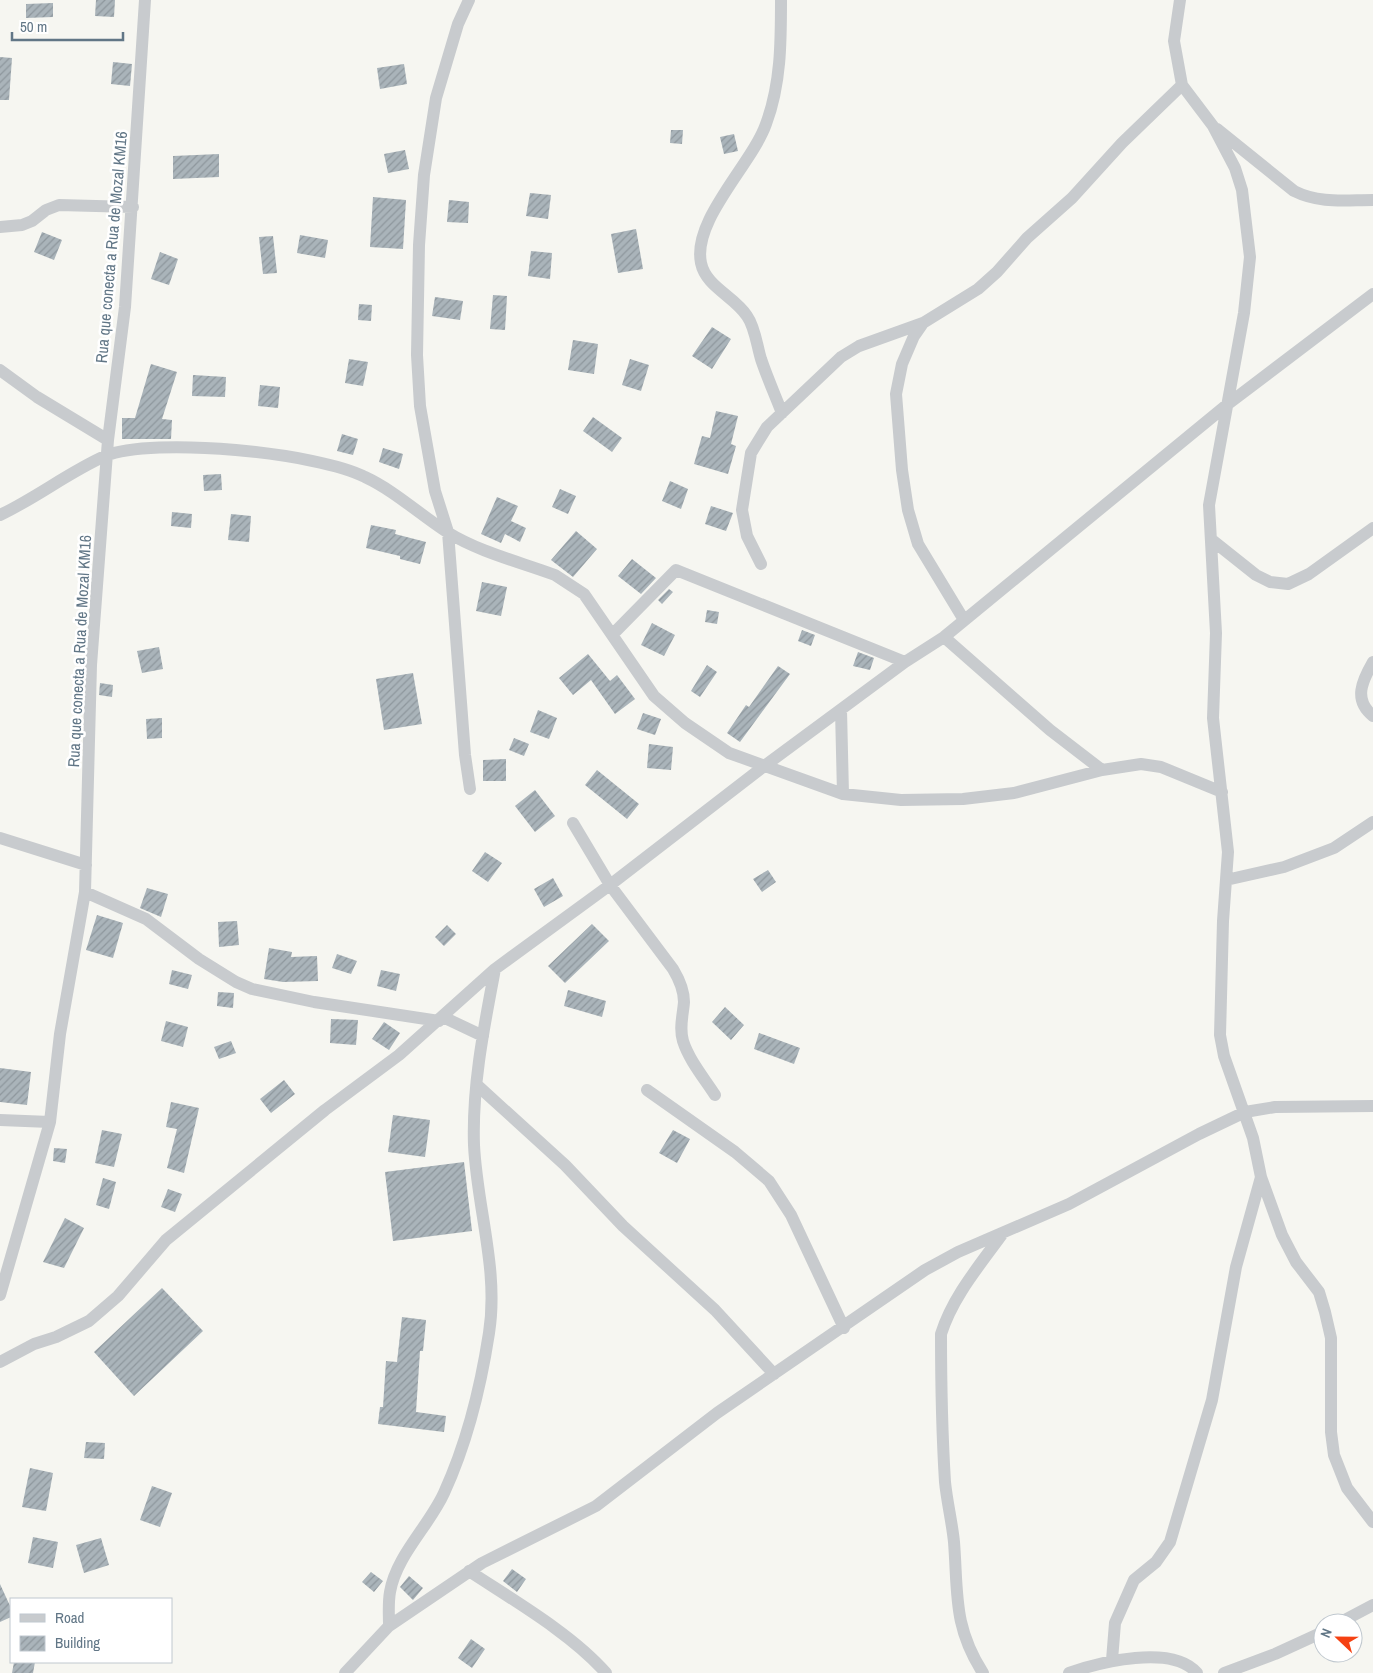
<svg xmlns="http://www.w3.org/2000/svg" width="1373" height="1673" viewBox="0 0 1373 1673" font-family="'Archivo Narrow',sans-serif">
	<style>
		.building { fill: url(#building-hatch) }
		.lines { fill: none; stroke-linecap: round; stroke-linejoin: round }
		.street { stroke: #c8cbce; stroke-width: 12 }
		.labels { text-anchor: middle; stroke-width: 5; stroke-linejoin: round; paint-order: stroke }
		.street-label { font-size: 16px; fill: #617686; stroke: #fff }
	</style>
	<defs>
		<pattern id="building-hatch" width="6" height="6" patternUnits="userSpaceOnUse" patternTransform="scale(1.25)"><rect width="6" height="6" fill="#aab4ba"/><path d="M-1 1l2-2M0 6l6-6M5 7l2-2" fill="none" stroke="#8e979d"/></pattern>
	</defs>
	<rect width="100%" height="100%" fill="#f6f6f1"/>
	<path class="building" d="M96,0h19l-1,17 -19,-1z
		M53,3v14l-27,1v-14z
		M0,57l12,1 -3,42h-9z
		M113,62l19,2 -2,22 -19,-2z
		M404,64l3,20 -27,5 -3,-21z
		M671,130h12l-1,14 -12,-1z
		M734,134l4,17 -14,3 -4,-17z
		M405,150l4,19 -21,4 -4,-19z
		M219,154v23l-46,2v-23z
		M530,193l21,2 -3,24 -22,-3z
		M373,197l33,3 -3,49 -33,-2z
		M449,200l20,2 -1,21 -21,-1z
		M636,229l7,40 -25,4 -7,-39z
		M42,232l20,8 -8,20 -20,-8z
		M300,235l28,5 -3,18 -28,-5z
		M273,236l4,37 -14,1 -4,-37z
		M531,251l21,2 -2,26 -22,-3z
		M160,252l18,7 -9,26 -18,-6z
		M493,295l14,1 -2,34 -15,-1z
		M435,297l28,4 -3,19 -28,-4z
		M359,304l13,1 -1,16 -13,-1z
		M712,327l19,12 -19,30 -20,-13z
		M573,340l25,4 -4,30 -26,-4z
		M349,359l19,3 -5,24 -18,-3z
		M630,359l19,6 -8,26 -19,-6z
		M151,364l26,8 -15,47 10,1 -1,19h-49v-21h13z
		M193,375l33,2 -1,20 -33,-1z
		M260,385l20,2 -2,21 -20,-2z
		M716,411l22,5 -7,28 5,2 -8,28 -34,-10 8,-28 8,2z
		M593,417l29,21 -10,14 -29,-21z
		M342,434l16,5 -5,16 -16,-4z
		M383,448l20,6 -4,15 -20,-7z
		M221,474l1,16 -18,1 -1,-16z
		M670,481l18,8 -7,20 -19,-8z
		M560,489l16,7 -8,18 -16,-7z
		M497,497l21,9 -7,15 15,7 -6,14 -15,-8 -4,9 -20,-9z
		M711,506l22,7 -7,18 -21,-7z
		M172,512l20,2 -1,14 -20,-2z
		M231,514l20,2 -2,26 -21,-2z
		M371,525l25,5 -1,4 31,8 -6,22 -20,-5v-3l-34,-8z
		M576,531l21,18 -24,28 -22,-17z
		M632,559l24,19 -15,16 -23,-18z
		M482,582l25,5 -6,29 -25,-5z
		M669,589l4,3 -11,12 -4,-4z
		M707,610l12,2 -2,12 -12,-2z
		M652,623l23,12 -11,21 -23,-11z
		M802,630l13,5 -4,11 -13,-5z
		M159,647l4,22 -21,4 -5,-22z
		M858,652l16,6 -4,12 -17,-4z
		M588,654l22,27 7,-6 18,24 -20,15 -24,-34 -18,15 -14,-17z
		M707,665l10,7 -17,25 -9,-6z
		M778,666l12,8 -50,68 -13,-9 19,-28 3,2z
		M413,673l9,51 -38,6 -8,-51z
		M100,683l13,2 -1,12 -13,-2z
		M538,710l19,8 -8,21 -19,-7z
		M643,713l18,6 -6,16 -18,-6z
		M162,718v20l-15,1 -1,-20z
		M514,738l15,6 -5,12 -15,-6z
		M649,744l24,3 -2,23 -24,-2z
		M506,759v22h-23v-21z
		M597,770l42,34 -12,15 -42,-34z
		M535,790l20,26 -20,16 -20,-26z
		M485,852l17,11 -14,19 -16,-11z
		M768,870l8,12 -14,10 -9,-13z
		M553,878l10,18 -19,11 -10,-18z
		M147,888l21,6 -7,23 -21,-9z
		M97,915l26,8 -10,35 -27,-8z
		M237,921l2,24 -20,2 -1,-25z
		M592,924l17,17 -44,42 -17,-17z
		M447,925l9,9 -12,12 -9,-9z
		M269,948l23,4 -1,5 26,-1 1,25 -35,1 -19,-3z
		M337,954l20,7 -6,13 -19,-6z
		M172,970l20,5 -4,14 -19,-5z
		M381,970l19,4 -4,17 -19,-5z
		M568,990l38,11 -4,16 -38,-11z
		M218,992l16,1 -1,15 -16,-2z
		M725,1007l19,18 -13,15 -19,-18z
		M331,1019l27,1 -2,25 -26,-2z
		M166,1021l22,6 -5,20 -22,-6z
		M384,1022l16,11 -11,17 -17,-11z
		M759,1033l41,15 -6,16 -40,-15z
		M231,1041l5,12 -17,6 -5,-12z
		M0,1068l31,4 -4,33 -27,-3z
		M284,1080l11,14 -24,19 -11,-14z
		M171,1102l28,6 -15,65 -17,-5 10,-39 -11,-2z
		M393,1115l37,5 -5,37 -37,-5z
		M102,1130l20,4 -8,33 -19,-4z
		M673,1130l17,9 -13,24 -18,-10z
		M54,1148l13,1 -2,14 -12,-2z
		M464,1162l8,69 -79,10 -8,-69z
		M103,1178l13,4 -7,27 -13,-4z
		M168,1189l14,5 -7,18 -14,-5z
		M65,1218l19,10 -20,40 -21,-6z
		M162,1288l41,43 -69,65 -40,-44z
		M402,1317l24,3 -3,31h-3l-4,61 30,4 -2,16 -66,-8 2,-17h3l3,-46 11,1z
		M86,1442l19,1 -1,16 -20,-1z
		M30,1468l23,5 -7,38 -24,-4z
		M152,1486l20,7 -12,34 -20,-7z
		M33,1537l25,5 -5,26 -25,-5z
		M101,1538l8,27 -25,8 -8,-28z
		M512,1569l14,10 -9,13 -14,-11z
		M371,1572l12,9 -9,11 -12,-10z
		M409,1576l14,12 -10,12 -13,-13z
		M0,1584l11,24v9l-11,5z
		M471,1639l14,10 -13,19 -14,-10z
		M14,1662h21l-2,11h-21z"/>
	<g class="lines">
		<path class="street" d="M469,0l-11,24 -22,74 -12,77 -5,70 -2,110 3,51 15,85 13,41 17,223 5,34
			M781,0c0,42 0,84 -15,124 -14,40 -74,96 -65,139 5,24 33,33 46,53 8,11 10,30 14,43 6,18 14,36 21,54
			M1180,0l-6,41 8,44 31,41 22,42 7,22 8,67 -6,56 -35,192 7,128 -3,85 15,134 -5,69 -3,114 4,21 29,82 8,39 21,58 14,27 23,30 6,20 6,26v94l3,23 13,33 26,34
			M1217,129l77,62c26,13 51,9 79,9
			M0,227l22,-2 10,-4 14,-11 13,-5 74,2
			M0,370l37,27 71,43
			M0,515c36,-17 69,-43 105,-59 48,-20 214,-3 260,21 30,14 54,37 82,55 32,20 73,30 108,43l29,19 70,102 31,27 44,30 114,41 58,6 62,-1 51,-6 88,-23 39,-6 20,3 61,25
			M1212,540l44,35 14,7 18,2 21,-10 64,-46
			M761,564l-14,-28 -5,-26 9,-57 16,-26 74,-70 18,-11 64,-23
			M964,620l-46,-76 -10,-34 -6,-40 -6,-76 6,-30 12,-28 9,-13 55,-34 19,-17 30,-34 45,-40 50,-55 60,-58
			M613,634l63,-64 229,92
			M944,637l106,93 52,40
			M1373,662c-11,19 -20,38 0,54
			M841,710l2,84
			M573,823l37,62 63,84c6,10 11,20 11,33 -1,13 -5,26 -1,39 6,19 21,37 32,54
			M0,838l86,27
			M1226,880l58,-13 50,-19 39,-26
			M85,892l61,27 53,40 37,23 16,7 62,13 125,19
			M443,1017l40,19
			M477,1085l88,80 58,61 92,84 59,64
			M647,1090l88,62 34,29 22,34 53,113
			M0,1120l50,2
			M0,1295l50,-173 10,-88 25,-142 6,-227 17,-225 17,-133 20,-307
			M0,1362l34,-18 22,-7 33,-16 29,-25 48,-56 159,-130 74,-55 96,-86 115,-84 153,-118 142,-105 39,-25 284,-233 145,-110
			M469,1571c44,29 103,63 137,102
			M1339,1623l34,-18
			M389,1626c0,-11 -1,-23 1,-34 6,-36 39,-66 54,-99 22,-48 37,-108 45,-160 10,-63 -12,-125 -15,-188 -2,-59 10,-118 21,-176
			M1112,1660l3,-37 19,-43 22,-18 14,-20 42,-142 24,-133 25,-90
			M345,1673l44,-47 93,-63 114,-57 121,-93 208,-143 33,-18 111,-48 130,-70 46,-22 30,-5 98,-1
			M983,1673c-30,-47 -25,-79 -29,-131 -2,-20 -7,-40 -9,-60 -3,-49 -4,-99 -4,-148 12,-38 39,-69 62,-101
			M1069,1673c31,-11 103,-29 128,0
			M1224,1673l51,-19 48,-22"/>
	</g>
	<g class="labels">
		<g class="street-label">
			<text transform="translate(111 247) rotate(-85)" y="6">Rua que conecta a Rua de Mozal KM16</text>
			<text transform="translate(79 651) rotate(-87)" y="6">Rua que conecta a Rua de Mozal KM16</text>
		</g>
	</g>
	<rect x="10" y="1598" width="162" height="65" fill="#ffffff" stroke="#c0c8cf"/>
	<rect x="20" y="1614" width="25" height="8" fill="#c8cbce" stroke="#c0c8cf"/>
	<text x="55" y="1623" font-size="15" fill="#617686">Road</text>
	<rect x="20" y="1636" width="25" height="15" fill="url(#building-hatch)" stroke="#c0c8cf"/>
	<text x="55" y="1648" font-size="15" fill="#617686">Building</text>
	<g transform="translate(1338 1638) rotate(292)"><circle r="24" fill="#ffffff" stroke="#c0c8cf"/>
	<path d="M0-4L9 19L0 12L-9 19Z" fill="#f54112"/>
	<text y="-8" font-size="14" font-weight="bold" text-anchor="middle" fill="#617686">N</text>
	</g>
	<path d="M12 32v8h111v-8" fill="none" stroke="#617686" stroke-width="2.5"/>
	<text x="20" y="32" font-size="15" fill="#617686" stroke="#ffffff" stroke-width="4" paint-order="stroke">50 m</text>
</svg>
